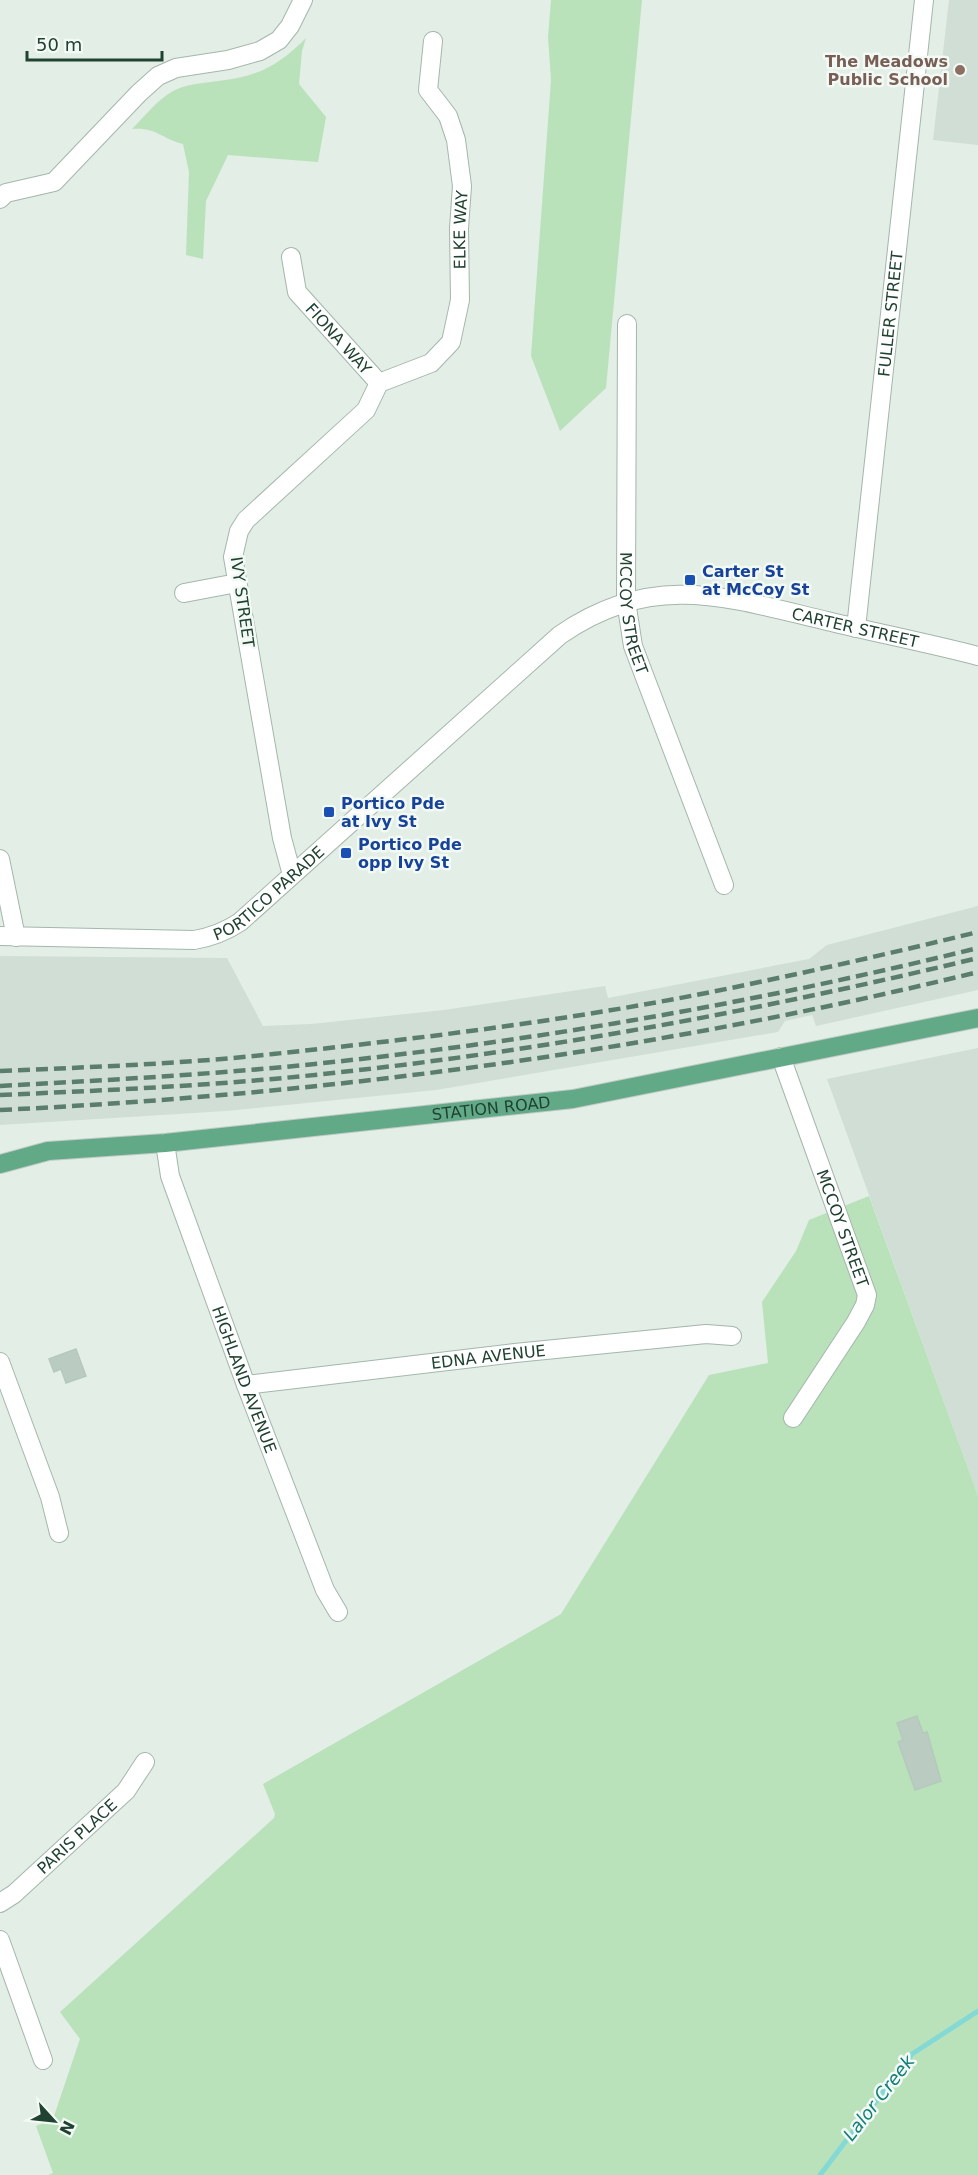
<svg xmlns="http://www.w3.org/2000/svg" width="978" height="2175" viewBox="0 0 978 2175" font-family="'DejaVu Sans',sans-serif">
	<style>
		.built { fill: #d0ded5 }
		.green { fill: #b9e2bb }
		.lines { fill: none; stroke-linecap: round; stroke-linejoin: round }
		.stream { stroke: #84d9d4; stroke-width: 5 }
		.building { fill: #baccc1; stroke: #b4c9bb; stroke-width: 1.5 }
		.minor-casing { stroke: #a4b7ac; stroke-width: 20 }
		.major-casing { stroke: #c1cac5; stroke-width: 20 }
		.minor { stroke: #fff; stroke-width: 18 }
		.major { stroke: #62a987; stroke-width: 18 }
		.rail { stroke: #5a7d6c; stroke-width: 4.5; stroke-dasharray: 12 6; stroke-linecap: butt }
		.education-dot { fill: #8d6e63; stroke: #f3faf5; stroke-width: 2 }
		.transit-dot { fill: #1a4fb4; stroke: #f3faf5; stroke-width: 2 }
		.labels { text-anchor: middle; stroke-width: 5; stroke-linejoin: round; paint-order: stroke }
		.education-label { font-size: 16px; font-weight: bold; fill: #785e54; stroke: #f3faf5; text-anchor: end }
		.street-label { font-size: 16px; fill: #204231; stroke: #f3faf5 }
		.transit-label { font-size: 16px; font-weight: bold; fill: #164399; stroke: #f3faf5; text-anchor: start }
		.water-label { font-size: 18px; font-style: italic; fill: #127f7a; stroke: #f3faf5 }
	</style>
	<rect width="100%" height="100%" fill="#e2eee6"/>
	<path class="built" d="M949,0h29v145l-45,-5z
		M978,906v84l-162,36 -4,-11 -27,6 -7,11 -342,58 -210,21 -226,14v-169l227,2 36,68 48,-2 133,-14 161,-24 3,12 201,-39 18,-14z
		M978,1048v448l-151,-417z"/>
	<path class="green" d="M551,0h91l-36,388 -46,43 -29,-75 20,-276 -3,-43z
		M306,38l-4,13 -3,33 27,33 -8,45 -90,-7 -22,46 -3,58 -17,-4 3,-83 -6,-28c-21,-5 -27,-17 -51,-15 13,-13 25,-29 41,-38 13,-7 30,-8 45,-10 39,-4 60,-15 88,-43z
		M869,1196l109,300v679h-930l5,-2 -17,-47 17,-7 27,-80 -20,-27 214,-194 1,-4 -12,-30 298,-170 148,-239 59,-12 -6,-61 34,-51 13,-31z"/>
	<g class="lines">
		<path class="stream" d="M820,2175l92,-121 66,-43"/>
	</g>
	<path class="building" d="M76,1349l10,27 -20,7 -5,-14 -7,3 -5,-13z
		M917,1716l6,17 4,-1 14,49 -26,9 -17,-48 5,-2 -6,-17z"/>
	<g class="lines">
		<defs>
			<g id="minor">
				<path d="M0,199l6,-6 48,-11 85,-89 19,-17 18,-8 52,-8 32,-9 19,-11 11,-14 13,-26"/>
				<path id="s1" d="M291,257l6,35 82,91"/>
				<path id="s2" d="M627,324l-1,277 7,45 91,239"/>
				<path id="s3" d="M379,383l52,-20 20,-21 9,-42 -1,-72 3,-42 -6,-46 -8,-24 -20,-26 5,-49"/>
				<path d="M184,593l53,-10"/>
				<path id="s4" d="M856,628l68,-628"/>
				<path d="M0,859l16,78"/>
				<path d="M292,875l-10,-37 -49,-281 6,-26 7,-11 120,-110 13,-27"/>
				<path id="s5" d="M0,936l194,4c18,-3 31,-8 46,-18l320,-287c93,-64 166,-38 267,-14 50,12 101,22 151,35"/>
				<path id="s6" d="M781,1057l86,238 -2,10 -9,17 -63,96"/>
				<path id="s7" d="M165,1143l5,33 76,209 79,205 13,22"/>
				<path d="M0,1362l50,135 9,36"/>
				<path id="s8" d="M246,1385l269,-32 191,-19 26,2"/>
				<path id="s9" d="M0,1903l14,-9 112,-103 19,-29"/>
				<path d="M0,1940l43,120"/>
			</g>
			<g id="major">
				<path id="s10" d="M0,1164l48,-13 117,-8 408,-44 405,-81"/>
			</g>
		</defs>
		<use href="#minor" class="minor-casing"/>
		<use href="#major" class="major-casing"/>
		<use href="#minor" class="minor"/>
		<use href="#major" class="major"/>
		<path class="rail" d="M0,1071c91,-4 182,-7 273,-17 153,-16 307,-35 458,-66 82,-17 165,-36 247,-56
			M0,1086c91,-5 182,-10 273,-18 237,-22 474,-63 705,-120
			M0,1095c91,-4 182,-8 273,-16 237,-22 473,-65 705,-121
			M0,1110c331,-16 656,-59 978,-138"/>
	</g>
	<circle class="education-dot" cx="960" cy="70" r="6"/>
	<g class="transit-dot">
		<rect x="684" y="574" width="12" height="12" rx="3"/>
		<rect x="323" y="806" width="12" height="12" rx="3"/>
		<rect x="340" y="847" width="12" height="12" rx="3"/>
	</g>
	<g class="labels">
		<g class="education-label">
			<text x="948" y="67">The Meadows<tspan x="948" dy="18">Public School</tspan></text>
		</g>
		<g class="street-label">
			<text dy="6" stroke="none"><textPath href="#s3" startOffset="198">ELKE WAY</textPath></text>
			<text dy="6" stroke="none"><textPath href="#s4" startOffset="316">FULLER STREET</textPath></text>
			<text dy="6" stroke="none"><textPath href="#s1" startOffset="98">FIONA WAY</textPath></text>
			<text transform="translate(243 602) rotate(82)" y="6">IVY STREET</text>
			<text dy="6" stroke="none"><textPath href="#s2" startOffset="290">MCCOY STREET</textPath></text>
			<text dy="6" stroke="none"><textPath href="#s5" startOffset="981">CARTER STREET</textPath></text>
			<text dy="6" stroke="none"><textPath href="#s5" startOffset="284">PORTICO PARADE</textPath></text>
			<text dy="6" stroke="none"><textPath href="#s10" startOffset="495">STATION ROAD</textPath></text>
			<text dy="6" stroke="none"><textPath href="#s6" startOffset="182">MCCOY STREET</textPath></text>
			<text dy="6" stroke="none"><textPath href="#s8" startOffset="244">EDNA AVENUE</textPath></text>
			<text dy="6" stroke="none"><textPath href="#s7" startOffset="250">HIGHLAND AVENUE</textPath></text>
			<text dy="6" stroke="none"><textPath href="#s9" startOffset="102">PARIS PLACE</textPath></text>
		</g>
		<g class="transit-label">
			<text x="702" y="577">Carter St<tspan x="702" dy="18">at McCoy St</tspan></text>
			<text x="341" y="809">Portico Pde<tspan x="341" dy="18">at Ivy St</tspan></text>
			<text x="358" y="850">Portico Pde<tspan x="358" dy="18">opp Ivy St</tspan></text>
		</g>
		<g class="water-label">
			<text transform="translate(879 2098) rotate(-52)" y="6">Lalor Creek</text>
		</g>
	</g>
	<g transform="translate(54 2121) rotate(117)" stroke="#f3faf5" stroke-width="4.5" paint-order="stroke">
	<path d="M0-4.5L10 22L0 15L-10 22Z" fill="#204231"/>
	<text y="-9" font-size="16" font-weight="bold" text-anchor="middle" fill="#204231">N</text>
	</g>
	<path d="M27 51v9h135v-9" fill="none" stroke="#204231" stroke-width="3"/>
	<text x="36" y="51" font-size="18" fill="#204231" stroke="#f3faf5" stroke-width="4.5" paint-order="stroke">50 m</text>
</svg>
